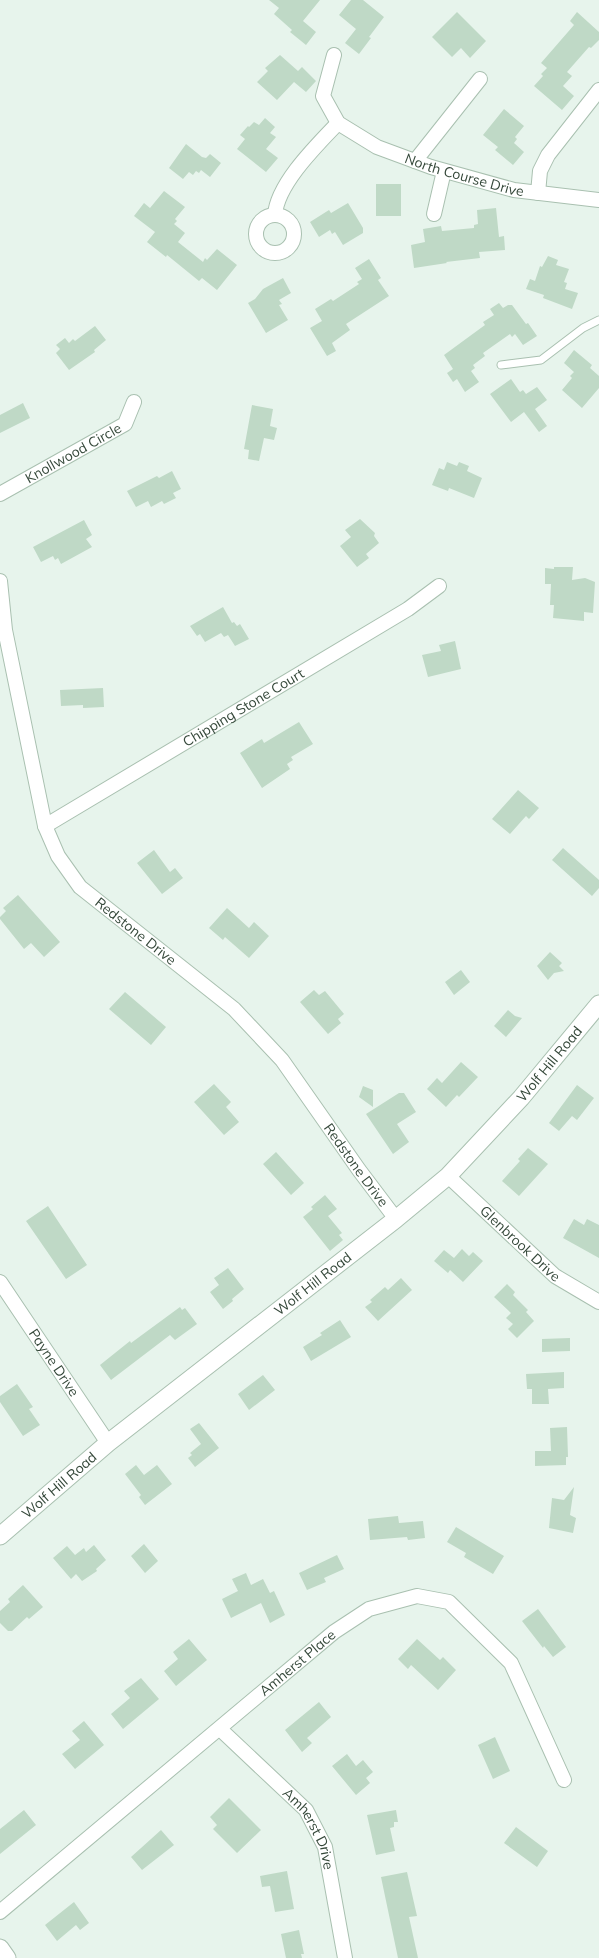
<svg xmlns="http://www.w3.org/2000/svg" width="599" height="1958" viewBox="0 0 599 1958" font-family="Mulish,sans-serif">
	<style>
		.building { fill: #bfd9c6 }
		.lines { fill: none; stroke-linecap: round; stroke-linejoin: round }
		.service-casing { stroke: #a9c0b0; stroke-width: 9 }
		.minor-casing { stroke: #a9c0b0; stroke-width: 16 }
		.tertiary-casing { stroke: #a9c0b0; stroke-width: 19 }
		.service { stroke: #fff; stroke-width: 7 }
		.minor { stroke: #fff; stroke-width: 14 }
		.tertiary { stroke: #fff; stroke-width: 17 }
		.labels { text-anchor: middle; stroke-width: 3.5; stroke-linejoin: round; paint-order: stroke }
		.street-label { font-size: 14px; fill: #35483a; stroke: #fff }
	</style>
	<rect width="100%" height="100%" fill="#e7f4ec"/>
	<path class="building" d="M269,0h51l-17,21 13,11 -10,13 -16,-13 2,-2 -18,-16 5,-6z
		M351,0h12l21,17 -15,20 2,1 -12,16 -14,-11 11,-14 -17,-14z
		M457,12l29,29 -16,17 -9,-10 -9,9 -20,-20z
		M577,12l22,20v8l-8,8 -2,-1 -22,25 5,4 -9,10 11,10 -12,14 -28,-24 9,-10 -2,-2 6,-6 -6,-5 33,-38 -4,-4z
		M280,55l18,16 4,-4 14,14 -10,11 -12,-10 -17,18 -20,-18 11,-11 -3,-3z
		M504,109l20,17 -9,11 2,2 -3,4 10,9 -11,13 -18,-15 3,-3 -15,-12z
		M265,118l10,9 -5,6 6,4 -10,12 12,9 -12,14 -29,-23 8,-10 -5,-4 8,-9 1,1 5,-5 5,3z
		M186,144l16,13 4,1 4,-4 11,9 -11,14 -9,-7 -2,3 -3,-2 -3,4 -4,-3 -6,7 -14,-11z
		M376,184h25v32h-25z
		M164,191l21,16 -10,12 2,2 -3,3 11,9 -7,9 25,20 2,-4 2,2 10,-11 20,16 -20,25 -15,-12 -3,3 -32,-26 -1,2 -19,-15 8,-10 -21,-16 10,-13 6,5z
		M348,203l15,25v5l-20,12 -8,-13 -3,2 -2,-4 -11,7 -9,-15 19,-12 2,3z
		M496,208l3,29 5,-1 1,14 -26,2 1,6 -34,4 1,1 -33,5 -3,-23 14,-3 -2,-13 18,-3 1,5 32,-3v-3l4,-1 -1,-14z
		M548,256l10,4 -2,5 13,4 -5,13 3,1 -2,6 13,4 -6,16 -29,-11 1,-3 -18,-6 4,-10 5,2 5,-15 2,1z
		M369,259l12,19 -3,2 11,16 -43,28 4,6 -18,13 4,8 -9,5 -17,-28 12,-7 -7,-12 16,-10 2,2 26,-17 -2,-2 5,-3 -7,-11z
		M283,278l8,15 -12,7 3,4 -3,1 9,15 -22,13 -18,-30 7,-4 8,-10z
		M499,303l4,5 5,-3h4l14,19 2,-1 9,13 -14,9 -8,-11 -3,3 -2,-3 -27,19 2,3 -12,9 2,3 -4,3 8,11 -14,10 -8,-13 -4,3 -6,-9 6,-4 -9,-14 41,-30 -2,-3 11,-7 -4,-6z
		M95,326l11,14 -12,10 1,2 -26,18 -13,-17 4,-4 -4,-4 9,-7 4,5 4,-4 2,2z
		M574,350l18,15 -2,3 9,8v12l-17,20 -20,-18 10,-12 -2,-2 4,-4 -10,-9z
		M511,379l9,13 3,-2 3,4 11,-7 10,13 -12,9 12,17 -8,6 -15,-20 -13,10 -21,-28z
		M23,403l7,15 -30,15v-18z
		M252,405l21,4 -3,17 7,2 -3,12 -10,-2 -5,23 -11,-2 1,-9 -5,-1z
		M447,462l10,4 2,-4 10,4 -2,5 15,7 -8,20 -25,-10 -1,3 -16,-6 7,-17 5,2z
		M172,471l9,18 -8,4 3,5 -12,6 -2,-3 -11,6 -3,-6 -12,6 -9,-16 30,-15 2,2z
		M360,519l15,14 -1,3 5,7 -13,11 3,4 -12,9 -17,-21 11,-9 -6,-7z
		M84,520l8,15 -6,4 6,8 -31,17 -3,-6 -3,2 -2,-4 -12,6 -8,-15z
		M554,567h19l-1,13 13,-2 10,4 -2,31 -9,-1v9l-31,-3 1,-13h-4l1,-21h-6v-16l9,1z
		M223,607l9,16 2,-1 3,4 3,-2 9,15 -14,7 -7,-11 -4,2 -3,-4 -16,9 -5,-8 -3,2 -7,-10z
		M455,641l6,28 -33,8 -6,-22 19,-4 -2,-6z
		M103,688l1,19 -21,1v-3l-22,1 -1,-16z
		M299,722l14,22 -22,13 2,3 -6,4 3,5 -28,19 -22,-35 22,-14 2,4z
		M518,790l21,18 -10,11 -3,-3 -16,18 -18,-15z
		M563,848l36,32v8l-7,8 -40,-36z
		M154,850l16,22 5,-4 8,10 -21,16 -25,-31z
		M18,895l42,47 -16,15 -13,-14 -7,6 -24,-30v-2l6,-6 -3,-3z
		M227,908l22,20 5,-6 15,14 -20,22 -24,-21 -2,3 -14,-12z
		M550,952l12,11 -3,3 5,5 -10,2 -6,7 -11,-14z
		M461,970l9,12 -16,13 -9,-13z
		M314,990l5,5 6,-4 19,23 -6,5 3,4 -13,11 -28,-32z
		M125,992l41,35 -15,18 -42,-36z
		M508,1010l7,6 7,2 -16,19 -12,-11z
		M461,1062l17,15 -19,20 -2,-2 -11,12 -19,-18 10,-11 5,5z
		M214,1084l17,18 -5,5 13,15 -15,13 -30,-33z
		M577,1085l17,13 -17,22 -5,-4 -13,15 -10,-8z
		M363,1086l10,4v17l-14,-10z
		M399,1093h5l12,19 -19,12 12,18 -16,12 -27,-40z
		M528,1148l20,16 -29,32 -17,-15 18,-20 -2,-2z
		M276,1152l28,31 -13,12 -28,-31z
		M325,1195l12,14 -9,7 14,17 -3,2 4,5 -13,11 -27,-34 10,-8 -2,-2z
		M48,1206l39,59 -21,14 -40,-58z
		M574,1219l10,6 3,-6 12,6v33l-36,-20z
		M462,1249l7,7 4,-4 10,9 -20,21 -13,-12 -2,3 -14,-12 10,-11 10,8z
		M228,1268l16,21 -12,10 1,2 -10,8 -13,-17 9,-7 -5,-7z
		M401,1278l11,12 -34,31 -13,-14 7,-5 -2,-2 15,-13 3,3z
		M507,1284l8,8 -2,3 15,15 -2,2 8,9 -17,17 -9,-9 5,-5 -7,-6 5,-5 -17,-16z
		M180,1307l2,3 3,-2 12,16 -22,16 -5,-5 -59,45 -11,-15 30,-24 1,2z
		M340,1320l11,17 -40,24 -8,-14 19,-12 -2,-2z
		M570,1338v13l-28,1v-13z
		M564,1372v16l-16,1 1,15h-17v-15h-5l-1,-15z
		M263,1375l12,15 -26,20 -11,-16z
		M17,1384l16,23 -4,2 11,16 -17,11 -23,-34v-6z
		M199,1423l20,25 -24,19 -7,-9 4,-3 -2,-2 11,-9 -11,-15z
		M567,1427l1,30h-2v8l-31,1v-15h16l-1,-23z
		M136,1465l8,10 13,-10 15,19 -27,21 -6,-8 2,-2 -16,-21z
		M574,1487l-4,28 6,3 -3,15 -24,-5 3,-30 12,2z
		M398,1516l1,7 24,-2 2,17 -17,2 -1,-3 -37,3 -2,-21z
		M456,1527l48,29 -11,18 -29,-17 2,-4 -19,-11z
		M144,1544l14,17 -13,12 -14,-17z
		M94,1545l12,15 -10,9 1,2 -15,10 -6,-7 -5,5 -18,-21 14,-12 8,9 9,-7 2,4z
		M337,1555l7,14 -20,9 2,4 -19,8 -8,-17z
		M246,1573l5,12 12,-6 7,14 4,-2 11,24 -15,8 -9,-20 -30,15 -9,-19 16,-8 -6,-12z
		M23,1585l20,22 -14,12 -2,-2 -15,14h-4l-8,-8v-12l10,-9 -2,-3z
		M538,1609l28,38 -13,10 -9,-11 -1,2 -21,-27z
		M189,1639l18,21 -31,26 -12,-15 14,-12 -5,-7z
		M417,1639l23,21 3,-3 13,13 -18,20 -27,-25 -3,4 -10,-10z
		M141,1678l18,21 -36,30 -12,-15 19,-16 -6,-7z
		M319,1702l12,15 -24,21 5,5 -10,9 -17,-22z
		M84,1721l20,24 -29,24 -13,-15 18,-14 -8,-9z
		M495,1737l15,34 -17,8 -15,-34z
		M347,1754l9,12 7,-6 10,12 -7,6 4,5 -14,12 -24,-29z
		M229,1798l32,32 -24,23 -24,-24 4,-4 -7,-8z
		M24,1810l12,15 -36,29v-25z
		M396,1810l2,12h-4v5l-4,1 5,23 -19,4 -9,-40z
		M516,1827l32,24 -11,16 -33,-24z
		M161,1830l13,15 -32,25 -11,-13z
		M287,1871l7,38 -19,3 -5,-26 -8,1 -2,-11z
		M407,1872l10,44 -8,1 9,41h-20l-17,-81z
		M74,1902l15,21 -9,7 -4,-5 -19,16 -12,-16z
		M299,1930l5,24h-3l1,4h-16l-5,-24z"/>
	<g class="lines">
		<defs>
			<path id="service" d="M501,365l40,-5 42,-32 16,-8"/>
			<g id="minor">
				<path id="s1" d="M334,55l-11,41 15,27 39,24 54,20 83,23 85,10"/>
				<path d="M415,161l65,-82"/>
				<path d="M538,193l2,-22 8,-16 51,-65"/>
				<path d="M434,214l10,-43"/>
				<path d="M275,215c2,-31 42,-70 63,-92"/>
				<circle cx="275" cy="234" r="19"/>
				<path id="s2" d="M0,494l125,-70 9,-22"/>
				<path id="s3" d="M0,581l5,49 40,196 13,30 22,31 154,122 48,51 77,110 37,49"/>
				<path id="s4" d="M45,826l363,-217 31,-23"/>
				<path id="s5" d="M448,1176l107,100 44,26"/>
				<path id="s6" d="M0,1282l108,161"/>
				<path id="s7" d="M220,1729l86,81 19,37 20,111"/>
				<path id="s8" d="M0,1912l334,-280 35,-23 48,-13 32,6 62,61 53,117"/>
			</g>
			<g id="tertiary">
				<path id="s9" d="M0,1536l108,-93 288,-224 52,-43 73,-78 78,-94"/>
				<path d="M0,1948l7,10"/>
			</g>
		</defs>
		<use href="#service" class="service-casing"/>
		<use href="#minor" class="minor-casing"/>
		<use href="#tertiary" class="tertiary-casing"/>
		<use href="#service" class="service"/>
		<use href="#minor" class="minor"/>
		<use href="#tertiary" class="tertiary"/>
	</g>
	<g class="labels">
		<g class="street-label">
			<text dy="5" stroke="none"><textPath href="#s1" startOffset="211">North Course Drive</textPath></text>
			<text dy="5" stroke="none"><textPath href="#s2" startOffset="84">Knollwood Circle</textPath></text>
			<text dy="5" stroke="none"><textPath href="#s4" startOffset="231">Chipping Stone Court</textPath></text>
			<text dy="5" stroke="none"><textPath href="#s3" startOffset="391">Redstone Drive</textPath></text>
			<text dy="5" stroke="none"><textPath href="#s9" startOffset="726">Wolf Hill Road</textPath></text>
			<text dy="5" stroke="none"><textPath href="#s3" startOffset="715">Redstone Drive</textPath></text>
			<text dy="5" stroke="none"><textPath href="#s5" startOffset="99">Glenbrook Drive</textPath></text>
			<text dy="5" stroke="none"><textPath href="#s9" startOffset="402">Wolf Hill Road</textPath></text>
			<text dy="5" stroke="none"><textPath href="#s6" startOffset="97">Payne Drive</textPath></text>
			<text dy="5" stroke="none"><textPath href="#s9" startOffset="78">Wolf Hill Road</textPath></text>
			<text dy="5" stroke="none"><textPath href="#s8" startOffset="388">Amherst Place</textPath></text>
			<text dy="5" stroke="none"><textPath href="#s7" startOffset="136">Amherst Drive</textPath></text>
		</g>
	</g>
</svg>
